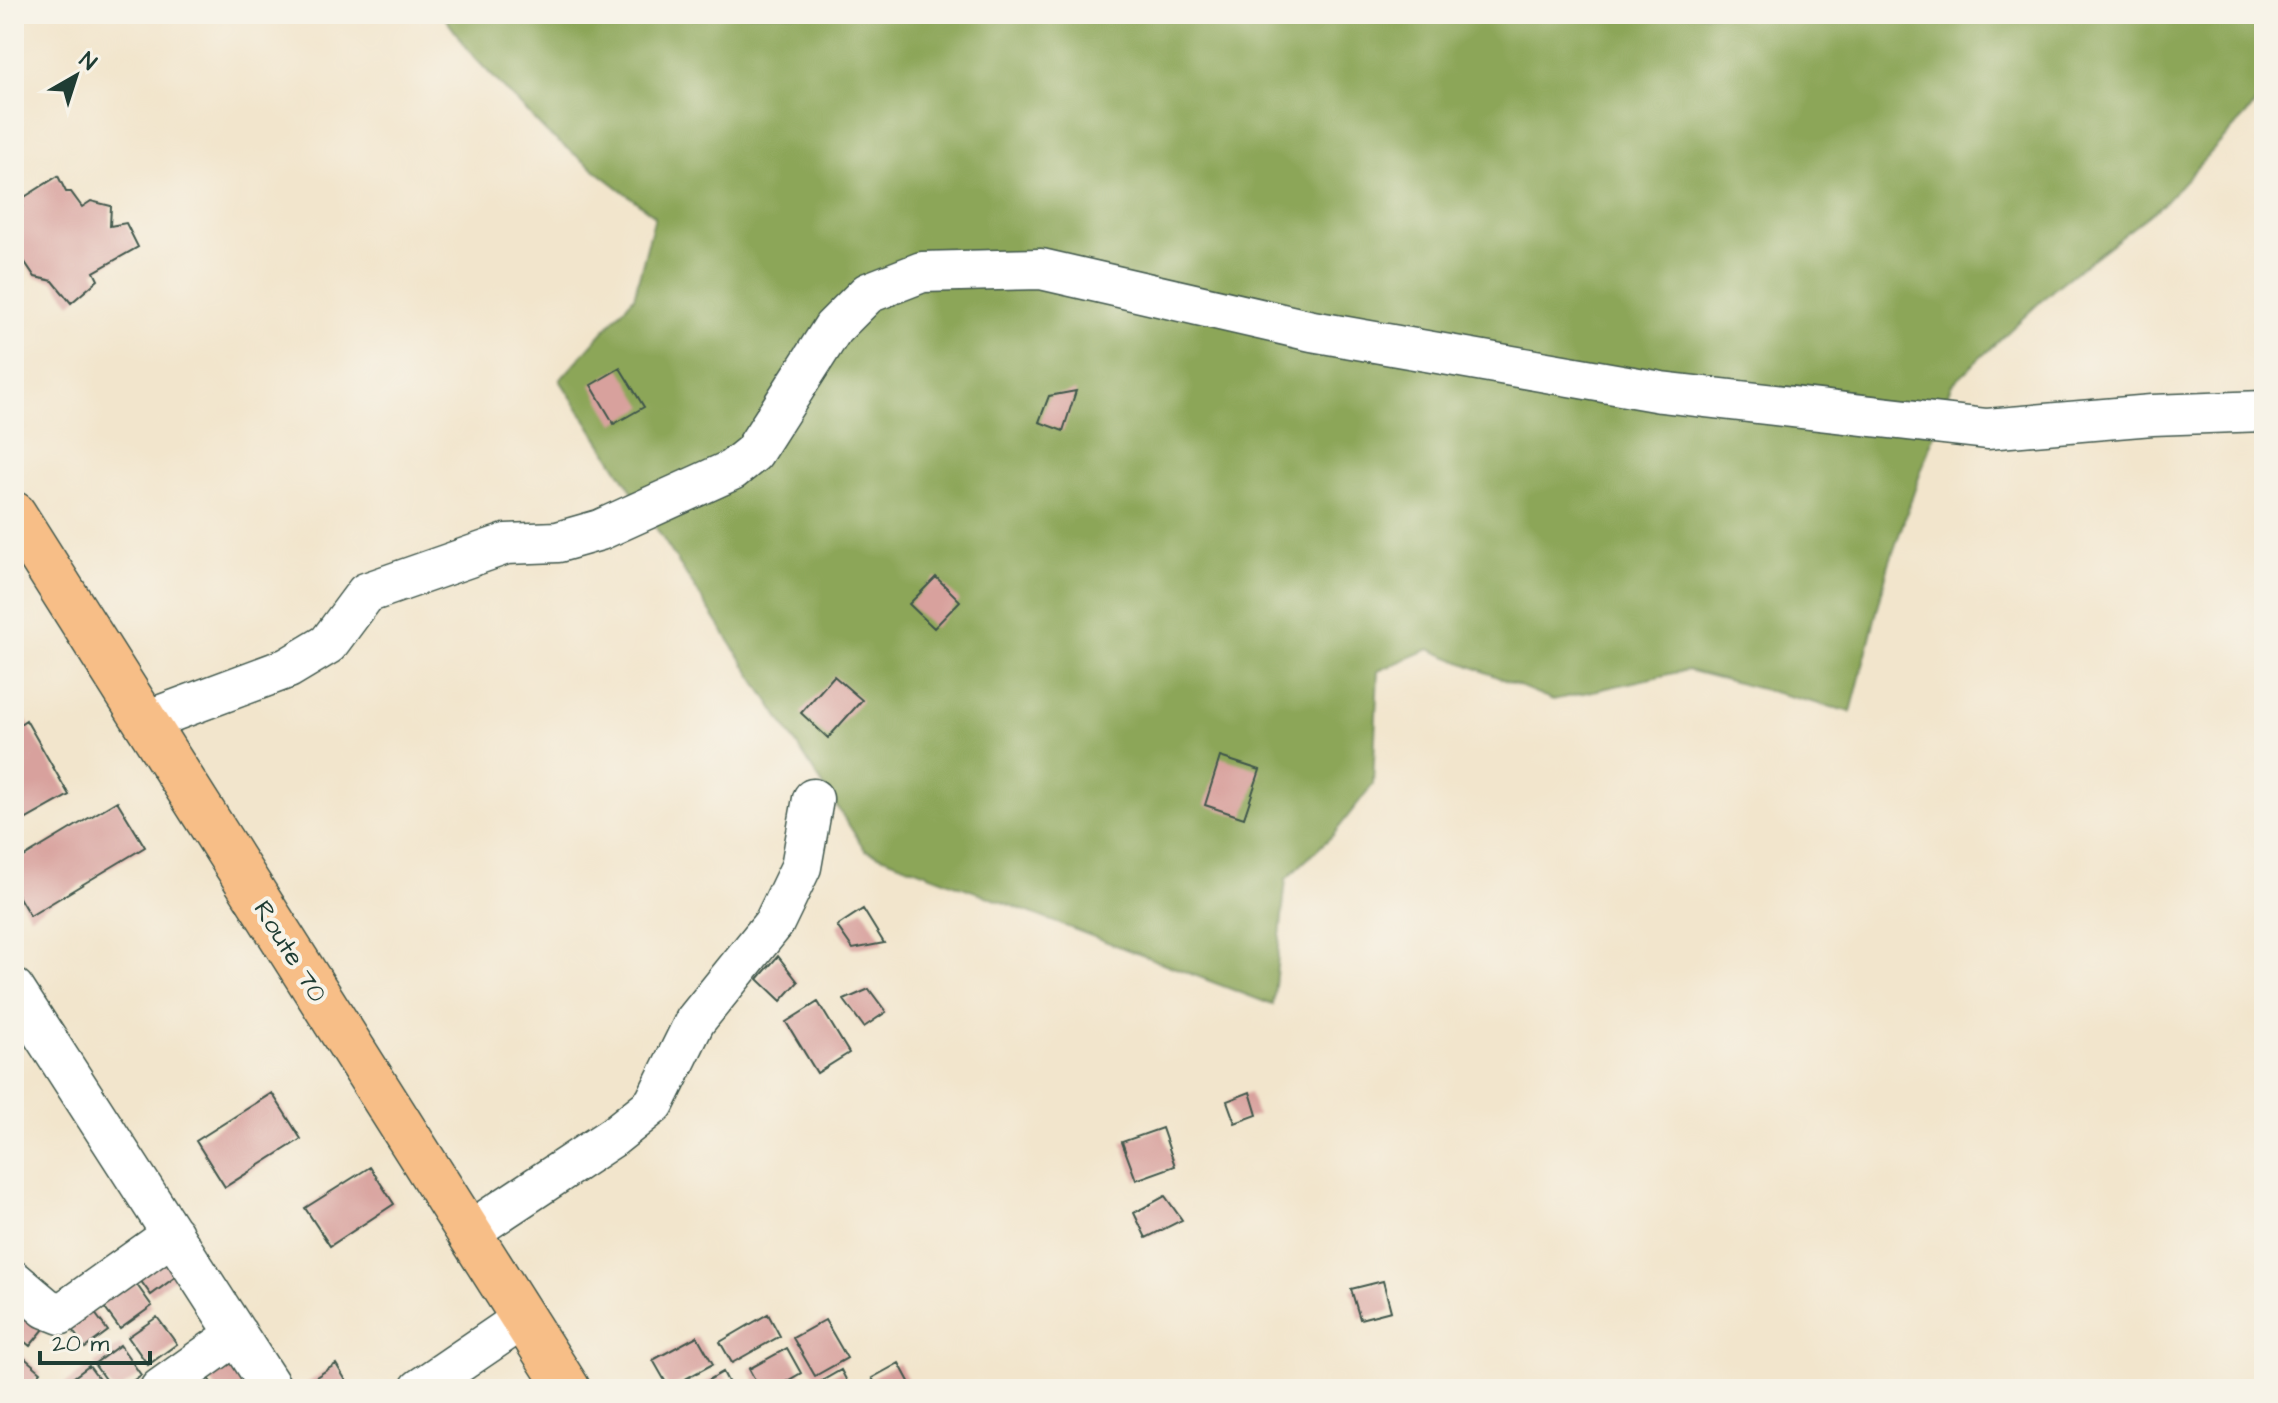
<svg xmlns="http://www.w3.org/2000/svg" width="2278" height="1403" viewBox="0 0 2278 1403" font-family="'Architects Daughter',sans-serif">
	<style>
		.forest { fill: #8ca659; stroke: #567246; stroke-width: 2 }
		.building { fill: #d8a19d }
		.lines { fill: none; stroke-linecap: round; stroke-linejoin: round }
		.minor-casing { stroke: #3f564b; stroke-width: 43 }
		.highway-casing { stroke: #3f564b; stroke-width: 47 }
		.minor { stroke: #fff; stroke-width: 40 }
		.highway { stroke: #f7be87; stroke-width: 44 }
		.labels { text-anchor: middle; stroke-width: 8; stroke-linejoin: round; paint-order: stroke }
		.street-label { font-size: 26px; fill: #1f3d34; stroke: #f7f3e8 }
	</style>
	<rect width="100%" height="100%" fill="#f7f3e8"/>
	<filter id="ink" filterUnits="userSpaceOnUse"><feTurbulence type="fractalNoise" baseFrequency=".0125" numOctaves="2"/><feDisplacementMap in="SourceGraphic" scale="16" xChannelSelector="R" yChannelSelector="G"/><feConvolveMatrix kernelMatrix="1 2 1 2 8 2 1 2 1" color-interpolation-filters="sRGB"/></filter>
	<filter id="wash" filterUnits="userSpaceOnUse"><feTurbulence type="fractalNoise" baseFrequency=".006" numOctaves="4" result="noise"/><feDisplacementMap in="SourceGraphic" scale="32" xChannelSelector="R" yChannelSelector="G"/><feGaussianBlur stdDeviation="1.8" result="paint"/><feColorMatrix in="noise" values="0 0 0 0 0 0 0 0 0 0 0 0 0 0 0 0 0 1.4 0 .05"/><feComposite in="paint" operator="in"/></filter>
	<g filter="url(#wash)">
		<rect width="100%" height="100%" fill="#f2e5cc"/>
		<path class="forest" d="M442,14h1822v81l-101,109 -108,84 -104,97 -62,179 -38,148 -164,-42 -134,30 -124,-51 -51,22 -5,113 -40,51 -47,44 -13,126 -408,-155 -305,-470 74,-83 21,-81 -108,-83 -73,-76z"/>
		<g id="blocks">
			<path class="building" d="M58,176l8,16h5l11,15 9,-6 20,5 -1,20 16,-3 12,24 -44,25 4,8 -27,23 -18,-22 -18,-4 -17,-25 5,-54z
				M620,368l24,39 -30,17 -23,-39z
				M1076,391l-13,40 -24,-9 10,-26z
				M936,577l24,24 -26,27 -25,-24z
				M834,676l28,24 -34,38 -27,-25z
				M26,720l43,75 -55,31v-98z
				M1220,757l40,13 -16,48 -39,-13z
				M117,801l28,46 -115,69 -16,-27v-26z
				M863,909l21,34 -31,6 -16,-23z
				M778,956l20,26 -17,19 -23,-22z
				M869,989l17,23 -22,15 -20,-27z
				M818,1002l31,51 -32,20 -31,-51z
				M1250,1092l7,23 -22,8 -8,-22z
				M272,1093l29,46 -76,48 -29,-46z
				M1162,1128l13,38 -39,14 -14,-38z
				M370,1167l24,37 -64,42 -25,-38z
				M1165,1196l17,24 -36,18 -12,-25z
				M158,1246l20,29 -27,20 -21,-29z
				M127,1271l25,35 -32,23 -25,-34z
				M1383,1281l8,30 -31,8 -9,-30z
				M14,1302l39,16 -23,28 -16,-13z
				M89,1305l19,26 -23,17 -19,-27z
				M768,1314l12,22 -48,27 -12,-21z
				M157,1317l20,27 -29,21 -20,-28z
				M825,1320l22,38 -32,18 -22,-38z
				M697,1336l16,28 -44,24 -16,-28z
				M120,1345l21,30 -20,14h-9l-18,-25z
				M787,1348l14,25 -28,16h-13l-11,-20z
				M14,1349l27,23 -14,17h-13z
				M237,1356l16,33h-36l-9,-12z
				M899,1363l14,26h-34l-7,-11z
				M336,1364l15,25h-53z
				M89,1366l17,23h-42l-2,-3z
				M841,1370l10,19h-37l-1,-3z
				M723,1372l9,17h-39z"/>
		</g>
	</g>
	<g filter="url(#ink)">
		<use href="#blocks" fill-opacity="0" stroke="#3f564b" stroke-width="2"/>
		<g class="lines">
			<defs>
				<path id="minor" d="M146,721l142,-53 40,-24 38,-51 140,-49 52,-2 42,-12 132,-60 21,-17 80,-125 35,-35 54,-21 119,-3 271,62 349,61 326,37 165,-14 112,-4
					M14,989l258,400
					M469,1232l145,-96 40,-32 41,-83 79,-98 27,-56 12,-68
					M14,1281l32,27 15,6 112,-80
					M160,1389l77,-55
					M420,1389l104,-71"/>
				<path id="highway" d="M14,514l554,875"/>
			</defs>
			<use href="#minor" class="minor-casing"/>
			<use href="#highway" class="highway-casing"/>
			<use href="#minor" class="minor"/>
			<use href="#highway" class="highway"/>
		</g>
	</g>
	<g class="labels">
		<g class="street-label">
			<text transform="translate(291 951) rotate(58)" y="9">Route 70</text>
		</g>
	</g>
	<rect width="2278" height="1403" fill="none" stroke="#f7f3e8" stroke-width="48"/>
	<g transform="translate(76 76) rotate(39)" stroke="#f7f3e8" stroke-width="6" paint-order="stroke">
	<path d="M0-6L14 30L0 20L-14 30Z" fill="#1f3d34"/>
	<text y="-12" font-size="22" font-weight="bold" text-anchor="middle" fill="#1f3d34">N</text>
	</g>
	<path d="M40 1351v12h110v-12" fill="none" stroke="#1f3d34" stroke-width="4"/>
	<text x="52" y="1351" font-size="24" fill="#1f3d34" stroke="#f7f3e8" stroke-width="6" paint-order="stroke">20 m</text>
</svg>
